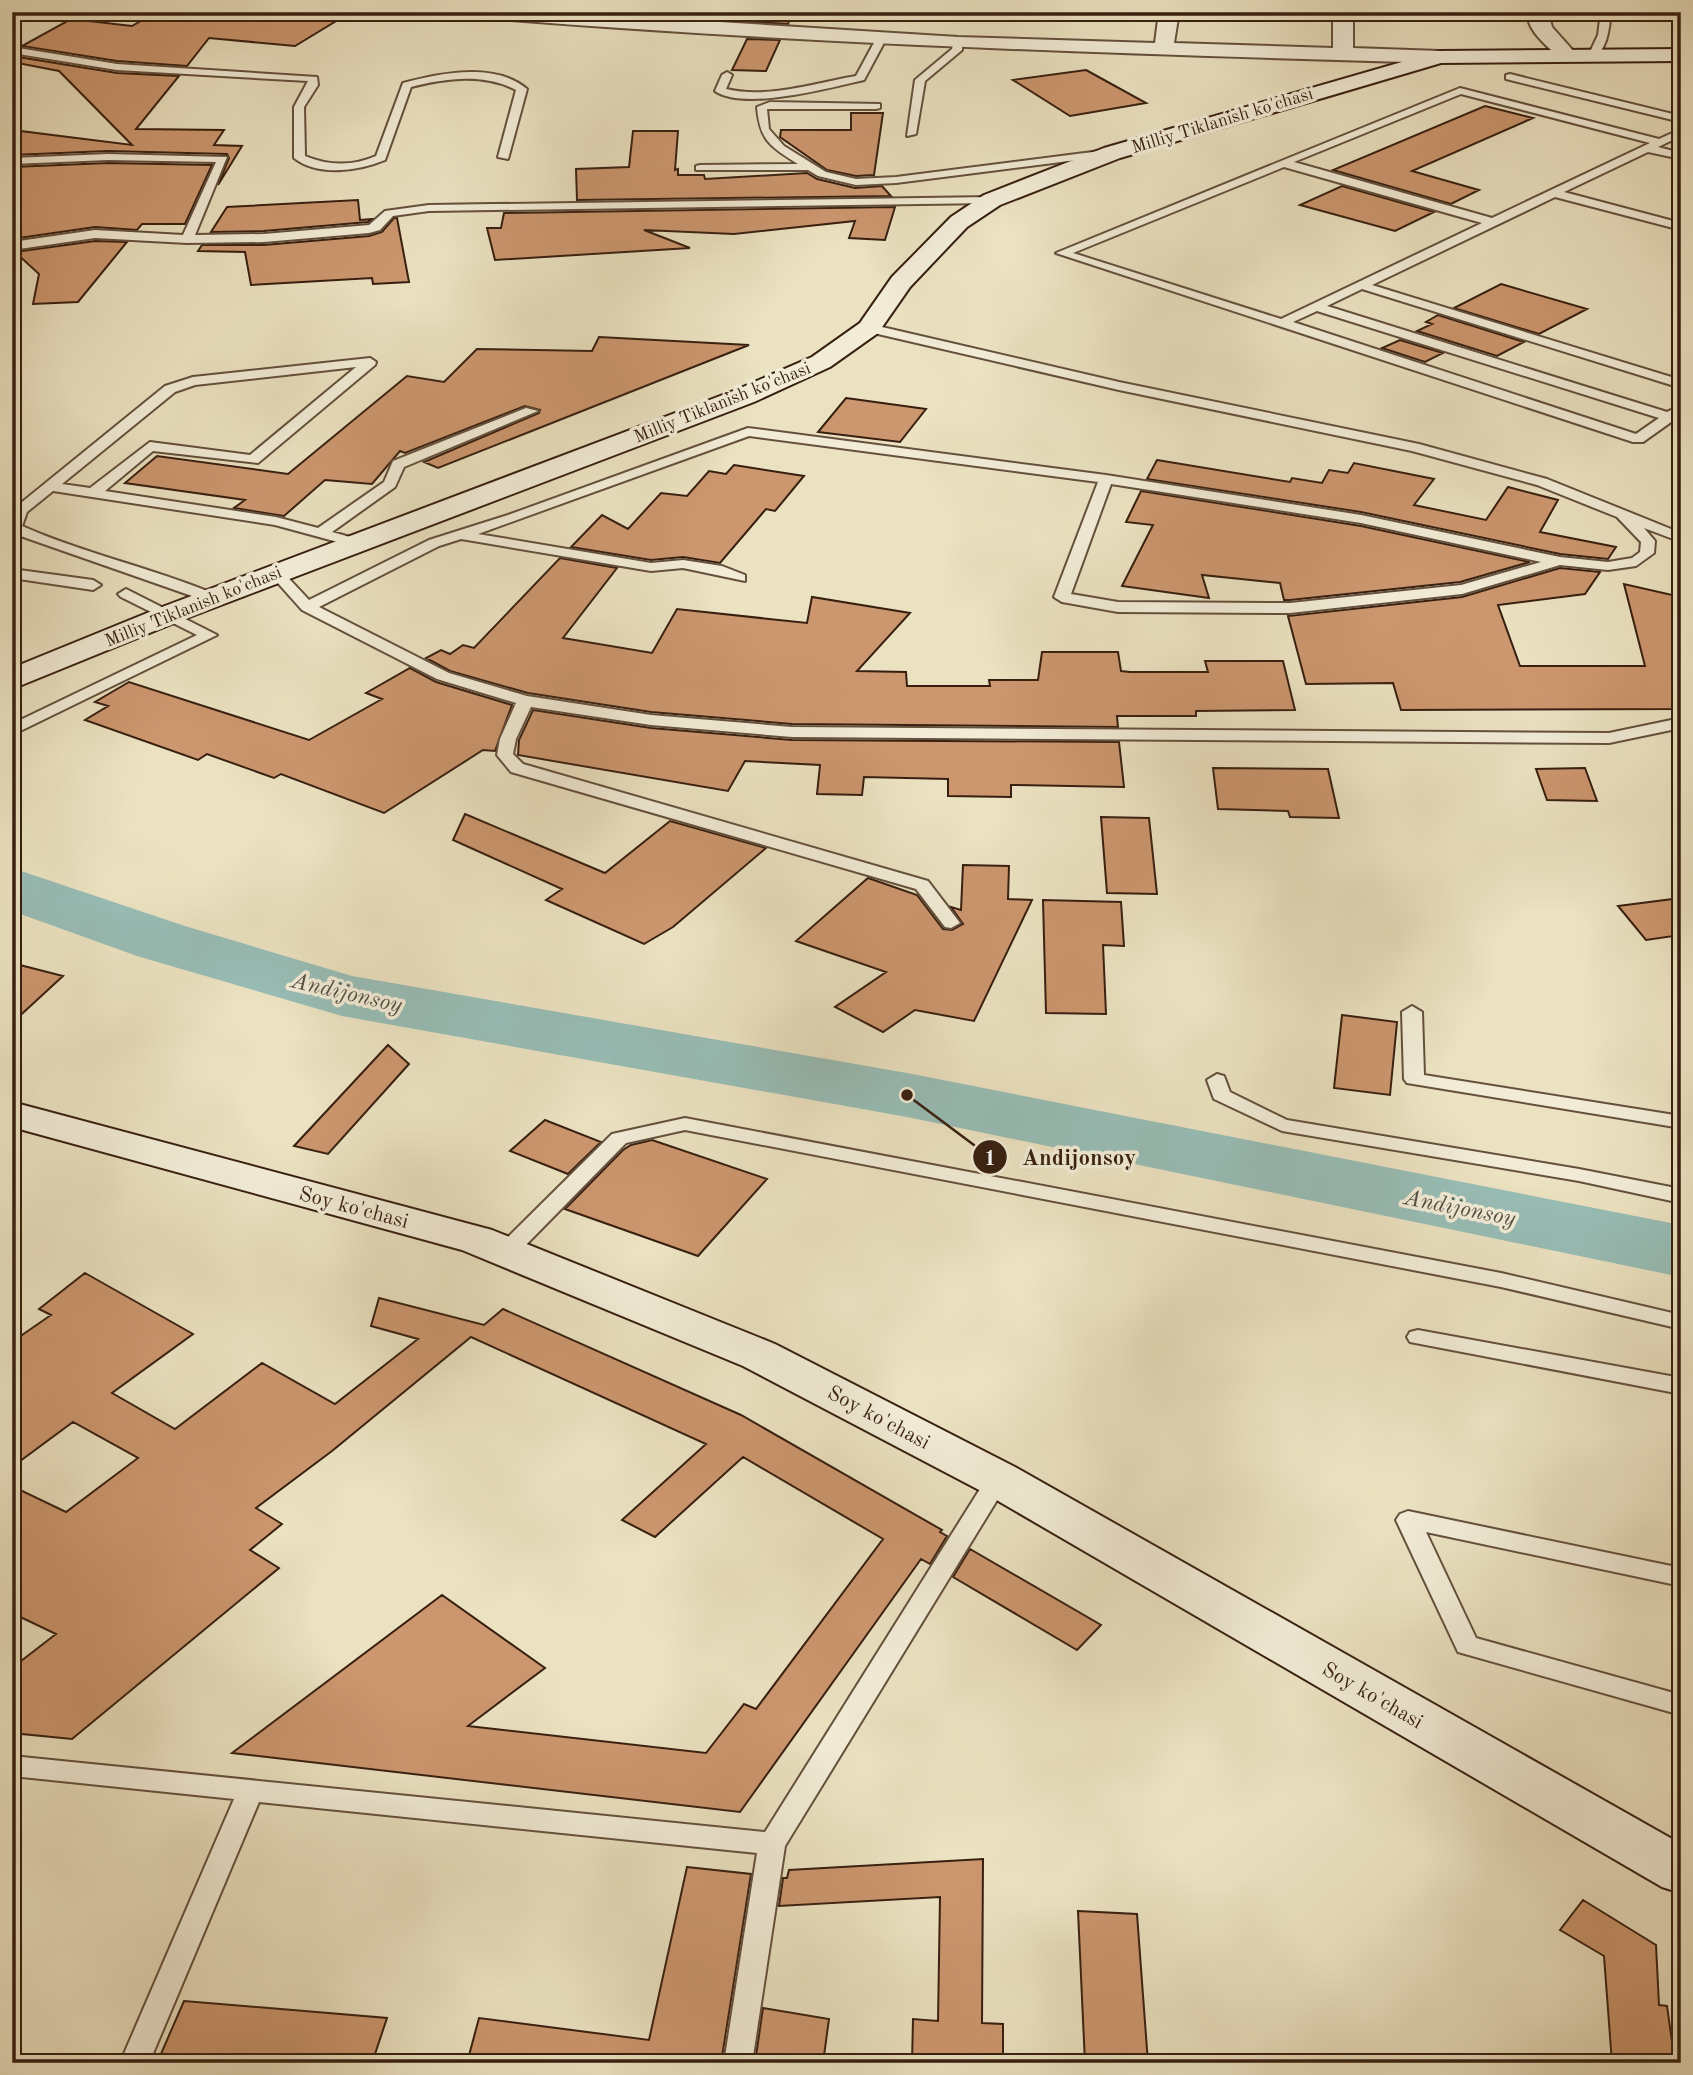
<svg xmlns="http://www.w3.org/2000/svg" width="1693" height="2075" viewBox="0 0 1693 2075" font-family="'Old Standard TT',serif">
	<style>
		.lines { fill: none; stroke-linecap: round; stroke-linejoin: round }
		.river { fill: #98bdb6; fill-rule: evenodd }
		.building { fill: #cc966e; stroke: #371f10; stroke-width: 2 }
		.lane-casing { stroke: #64503c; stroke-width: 4 }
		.street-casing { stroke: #64503c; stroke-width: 4 }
		.secondary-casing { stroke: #371f10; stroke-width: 4 }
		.lane { fill: #f2ecd7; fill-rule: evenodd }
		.street { fill: #f2ecd7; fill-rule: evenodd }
		.secondary { fill: #f2ecd7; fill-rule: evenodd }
		.labels { text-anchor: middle; stroke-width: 7; stroke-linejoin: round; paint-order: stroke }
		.far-street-label { font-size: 18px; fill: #371f10; stroke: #f2ecd7 }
		.street-label { font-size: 21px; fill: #371f10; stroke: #f2ecd7 }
		.water-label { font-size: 23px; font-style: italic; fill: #544e42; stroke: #f2ecd7 }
		.leader { fill: none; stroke: #371f10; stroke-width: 2.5 }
		.callout-dot { fill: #371f10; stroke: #f2ecd7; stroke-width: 2.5 }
		.mark-label { font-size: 21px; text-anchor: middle; font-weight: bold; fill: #fff }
		.callout-label { font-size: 23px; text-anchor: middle; font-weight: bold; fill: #371f10; stroke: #f2ecd7; stroke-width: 7; stroke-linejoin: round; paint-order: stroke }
	</style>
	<rect width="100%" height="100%" fill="#ebe2c1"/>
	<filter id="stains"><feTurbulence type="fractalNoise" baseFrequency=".00286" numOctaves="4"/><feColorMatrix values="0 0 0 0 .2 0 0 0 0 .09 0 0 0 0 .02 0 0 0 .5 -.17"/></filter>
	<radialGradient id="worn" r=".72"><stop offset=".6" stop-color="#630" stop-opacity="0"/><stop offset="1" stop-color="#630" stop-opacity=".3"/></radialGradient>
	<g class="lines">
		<path class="river" d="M12,868l173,58 167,50 555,97 774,152v52l-774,-160 -565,-101 -205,-60 -125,-45z"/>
	</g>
	<path class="building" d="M156,12h195l-56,34 -86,-8 -22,28 -70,-5 -95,-15 49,-27 61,7z
		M760,12h33l-5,12 -33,-2z
		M747,39l33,1 -14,31 -34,-1z
		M12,56l105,17 62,3 -43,53 88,1 -10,15 28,1 -24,39 11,-27 -2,-4 -119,-3 -96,4v-25l120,15 -73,-74 -47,-9z
		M1086,70l60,33 -76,13 -57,-36z
		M1485,106l48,12 -121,53 67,19 -28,14 -118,-34z
		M851,113h32l-9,62 -18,1 -29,-6 -47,-33 1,-7h70z
		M633,131h45l-3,39 3,-1v6h26l1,4 102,-6 10,6 38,9 27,-2 9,10 -314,4 -1,-31 53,-2z
		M108,163l104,2 -27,59h-43l-5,6 -42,-3 -83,12v-72z
		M1342,186l92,26 -39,19 -95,-26z
		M358,200l2,20 12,-1 -4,3 -104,9 -53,1 16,-25z
		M895,207l-10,33 -36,-2 6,-17 -121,13 -90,-4 46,18 -195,12 -8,-32h14l3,-15z
		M394,218h3l12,64 -36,2 -1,-6 -121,7 -6,-33 -47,-1 4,-6h62l105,-9 13,-4z
		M95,241l32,1 -49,60 -45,2 6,-30 -24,-22z
		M1501,284l86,25 -48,25 -85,-26z
		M1438,315l86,27 -27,14 -80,-25 15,-7 -6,-2z
		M599,337l150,8 -311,123 -14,-6 115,-49 1,-3 -15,-4 -120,47 -5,-2 -28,33 -47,-4 -41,36 -50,-8 11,-8 -120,-17 32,-27 131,18 119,-98 37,6 33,-33 115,2z
		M1400,340l43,13 -18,9 -43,-14z
		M846,398l80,11 -26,33 -82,-10z
		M1157,460l133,22 2,-4 30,5 7,-13 19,3 6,-10 80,16 -20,26 72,15 22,-33 50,13 -18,32 76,15 -8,12 -48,-5 -199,-42 -214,-33z
		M734,465l70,11 -29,35 -9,-2 -46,54 -37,-6 -32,3 -80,-13 31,-32 26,14 33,-36 26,3 22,-25 17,3z
		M1141,491l220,35 169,36 -70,20 -170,18h-6l-4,-17 -78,-8 7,23 -87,-12 31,-61 -27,-3z
		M560,558l57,10 -54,70 89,15 25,-44 130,14 5,-26 98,16 -53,58 49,1 1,14h83l-1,-6h49l4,-28h76l3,19 9,1h78l-3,-11h78l12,49 -99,1v5h-79l1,11 -326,-3 -141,-12 -123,-19 -78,-22 -24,-13 15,-8 9,4 13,-9 11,3z
		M1560,568l40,4 -15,22 -87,11 22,61h125l-21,-82 57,13v112l-280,1 -8,-27 -87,1 -18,-68 174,-19z
		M410,668l26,14 76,23 -17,46 -12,-1 -99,63 -103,-39 -7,4 -67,-24 -9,6 -113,-40 23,-14 -13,-4 34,-20 180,58 73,-41 -16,-6z
		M533,710l118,18 141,12 327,2 5,45 -113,-2v12l-63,-1v-17l-84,-2 -2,18 -45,-1 3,-29 -75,-4 -17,30 -210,-36 1,-15z
		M1213,768l115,1 11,49 -49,-1 -2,-6 -70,-2z
		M1585,768l12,33 -50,-1 -11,-31z
		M465,814l140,59 65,-52 96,27 -93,79 -29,17 -98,-44 16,-11 -109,-49z
		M1101,817l48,1 8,76 -50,-1z
		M963,865l46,1 -1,33 24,1 -58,121 -59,-11 -32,22 -48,-25 51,-35 -90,-31 72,-63 49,17 26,34 9,1 11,-6 -12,-17 10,3z
		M1681,898v37l-35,5 -28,-34z
		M1043,900l78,2 3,44 -21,-1 3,69 -60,-1z
		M12,963l51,13 -51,47z
		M1342,1015l55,7 -7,73 -56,-7z
		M388,1045l21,19 -81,90 -34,-8z
		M545,1120l56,22 -33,32 -58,-23z
		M652,1140l115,39 -69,77 -133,-47 58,-59 8,-5z
		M85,1273l108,61 -81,59 63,36 87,-66 73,41 83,-65 -47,-13 8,-28 105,27 19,-16 238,106 201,115 -2,2 7,4 -17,28 -9,-5 -181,253 -508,-59 210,-158 103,73 -77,58 238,27 38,-49 12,5 127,-170 -140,-82 -88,80 -33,-17 84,-76 -235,-107 -139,114 -76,57 26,16 -32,26 29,18 -207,171 -60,-6v-65l44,-34 -44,-21v-127l54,26 72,-54 -65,-36 -61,45v-125l39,-27 -12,-6z
		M970,1549l131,76 -24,25 -124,-73z
		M983,1859l-1,164 21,1v39h-91l1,-44 25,2 2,-124 -161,9 4,-28h4l2,-8z
		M687,1867l64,7 -30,189h-254l12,-45 170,22z
		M1583,1900l73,45 3,60 8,1 8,57h-63l-8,-107 -44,-26z
		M1078,1911l59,3 11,149h-63z
		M184,2001l203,17 -15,45h-74l-80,-6 -3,6h-58z
		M763,2008l66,11 -6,44h-68z"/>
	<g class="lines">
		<defs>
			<path id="lane" d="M120,12h12l-9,7h-6z
				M1601,12h10c-2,15 -3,37 -17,45l-5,-3 9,-19z
				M881,36l5,3 -22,41c-35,8 -120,31 -149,11l7,-16 5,-3 5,3 -6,14c42,10 89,-6 130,-13l20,-37z
				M954,41h8v9l-37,31 -9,53 -9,2 8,-56 37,-31z
				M12,47l105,17 200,13 1,8 -14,22 1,49c24,10 48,10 71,0l27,-73c37,-10 92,-21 124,6l-19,70 -10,-2 18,-67c-32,-17 -70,-12 -105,-3l-26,73c-26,11 -67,17 -91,-2v-51l14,-26 -191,-11 -105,-17z
				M1510,74l171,42v6l-175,-43v-4z
				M1460,88l199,51 22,-10v7l-23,11 23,6v6l-33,-7 -84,40 117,31v7l-126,-33 -183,88 309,95v8l-319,-99 -35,17 340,106 14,-7v10l-38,27h-10l-577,-189zM1461,94l189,49 -158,75 -198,-56zM1284,167l198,56 -201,96 -208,-66zM1317,311l342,107 -23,16 -343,-112z
				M770,102l110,2v4l-4,1h-109l2,20 15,17 42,26 30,7 40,-2 212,-27 5,3 -5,3 -212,27 -40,2 -38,-9 -10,-6h-112v-4l4,-1 98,-1c-28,-18 -38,-23 -41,-57z
				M108,154l119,3 -32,78 69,-1 105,-9 16,-14 44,-6 563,-8 6,3 -6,3 -563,8 -36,5 -13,14 -11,3 -105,9 -77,1 -92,-5 -83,12v-8l83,-12 88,5 33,-73 -108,-2 -96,4v-6z
				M869,324l250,58 300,62 128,35 134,54v9l-37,-14 11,13 -1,12 -18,13 -28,4 -48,-5 -98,29 -172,19 -172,-1 -56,-10 -8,-5 44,-115 -349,-46 -271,98 173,29 32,-3 39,6 23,9v6l-62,-13 -32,3 -190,-32 -22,7 -120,61 130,66 78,23 124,19 141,12 817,6 72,-15v10l-72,15 -817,-6 -141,-12 -120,-18 -15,32 -3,15 10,10 405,117 32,42 -9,5 -6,-1 -29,-38 -405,-117 -14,-17 3,-16 16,-36 -79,-24 -135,-69 -33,-37 2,-3h10l28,30 120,-60 79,-25 240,-87 358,47 255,40 199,42 48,5 24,-4 8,-6 1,-10 -24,-25 -80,-32 -125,-34 -293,-61 -254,-59 -2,-3zM1111,484l250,39 180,39 -80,23 -171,18 -172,-1 -47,-8z
				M370,358l6,4 -1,3 -117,98 -105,-12 -48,40 171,26 42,11 66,-46 9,-21 133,-53 12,3 -134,56 -9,20 -63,45 29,8 2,3 -7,4 -81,-22 -222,-34 -26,21 -5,14c63,28 131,42 195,69v6l-5,2 -200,-70v-19l4,-7 149,-121 28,-9zM356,367l-106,88 -100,-13 -60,46 -28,-4 113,-92 20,-7z
				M12,569l81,11 8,5 -8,5 -81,-12z
				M126,589l91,46 -205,100v-11l185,-89 -76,-38 -3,-3z
				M1412,1006l10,6 2,63 257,41v12l-274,-45 -3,-4 -2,-67z
				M1217,1074l7,2 6,16 57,28 292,49 102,20v14l-102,-22 -297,-50 -68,-32 -7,-19z
				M685,1118l816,155 180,42v14l-180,-42 -816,-157 -59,13 -111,113h-16l-3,-5 3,-5 113,-112z
				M1418,1330l263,48v16l-271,-52 -3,-5 3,-5z
				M998,1471l8,2 4,6 -225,367 -33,217h-28l33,-210 -498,-51 -110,261h-29l114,-264 -222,-23v-20l753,76 225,-359z
				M1408,1511l273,57v18l-255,-54 50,106 205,57v20l-223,-63 -62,-132 4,-6z"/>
			<path id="street" d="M477,12h83l398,25 197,6 4,-31h20l-5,31 159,5v-36h20v36l87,3 10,6 -10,6c-319,-9 -636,-19 -954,-45z
				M1528,12h20l4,15 25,28 -3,4h-14c-11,-12 -35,-29 -32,-47z"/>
			<path id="secondary" d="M1681,49v12l-240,2 -321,95 -120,47 -33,22 -57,60 -32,46 -48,34 -76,35 -575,219 -167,68v-21l145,-59 579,-219 76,-33 48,-34 32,-46 59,-60 33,-22 120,-47 336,-97z
				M12,1102l480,128 283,114 240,123 666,377v49l-19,-6 -681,-396 -238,-125 -281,-116 -450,-123z"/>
		</defs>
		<use href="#lane" class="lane-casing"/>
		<use href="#street" class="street-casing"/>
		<use href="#secondary" class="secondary-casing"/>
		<use href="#lane" class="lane"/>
		<use href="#street" class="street"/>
		<use href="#secondary" class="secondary"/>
	</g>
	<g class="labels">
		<g class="far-street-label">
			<text transform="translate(1222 120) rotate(-17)" y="6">Milliy Tiklanish ko'chasi</text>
			<text transform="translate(722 402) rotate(-22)" y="6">Milliy Tiklanish ko'chasi</text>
			<text transform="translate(193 606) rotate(-22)" y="6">Milliy Tiklanish ko'chasi</text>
		</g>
		<g class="street-label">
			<text transform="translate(354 1207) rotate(15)" y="7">Soy ko'chasi</text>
			<text transform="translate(879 1417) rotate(28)" y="7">Soy ko'chasi</text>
			<text transform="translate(1373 1695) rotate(30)" y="7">Soy ko'chasi</text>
		</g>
		<g class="water-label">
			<text transform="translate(347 992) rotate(13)" y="8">Andijonsoy</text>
			<text transform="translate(1460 1207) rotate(11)" y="8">Andijonsoy</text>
		</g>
	</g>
	<path class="leader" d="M907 1095L990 1157"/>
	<g class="callout-dot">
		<circle cx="907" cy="1095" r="7"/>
		<circle cx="990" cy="1157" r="18"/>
	</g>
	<g class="mark-label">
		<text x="990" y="1165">1</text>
	</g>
	<g class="callout-label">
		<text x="1079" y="1165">Andijonsoy</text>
	</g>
	<rect width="1693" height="2075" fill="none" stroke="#ebe2c1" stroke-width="42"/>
	<rect x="14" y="14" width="1665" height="2047" fill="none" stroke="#371f10" stroke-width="3.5"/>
	<rect x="21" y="21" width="1651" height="2033" fill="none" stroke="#371f10" stroke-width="2"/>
	<rect width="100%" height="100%" filter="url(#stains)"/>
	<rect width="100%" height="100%" fill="url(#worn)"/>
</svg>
